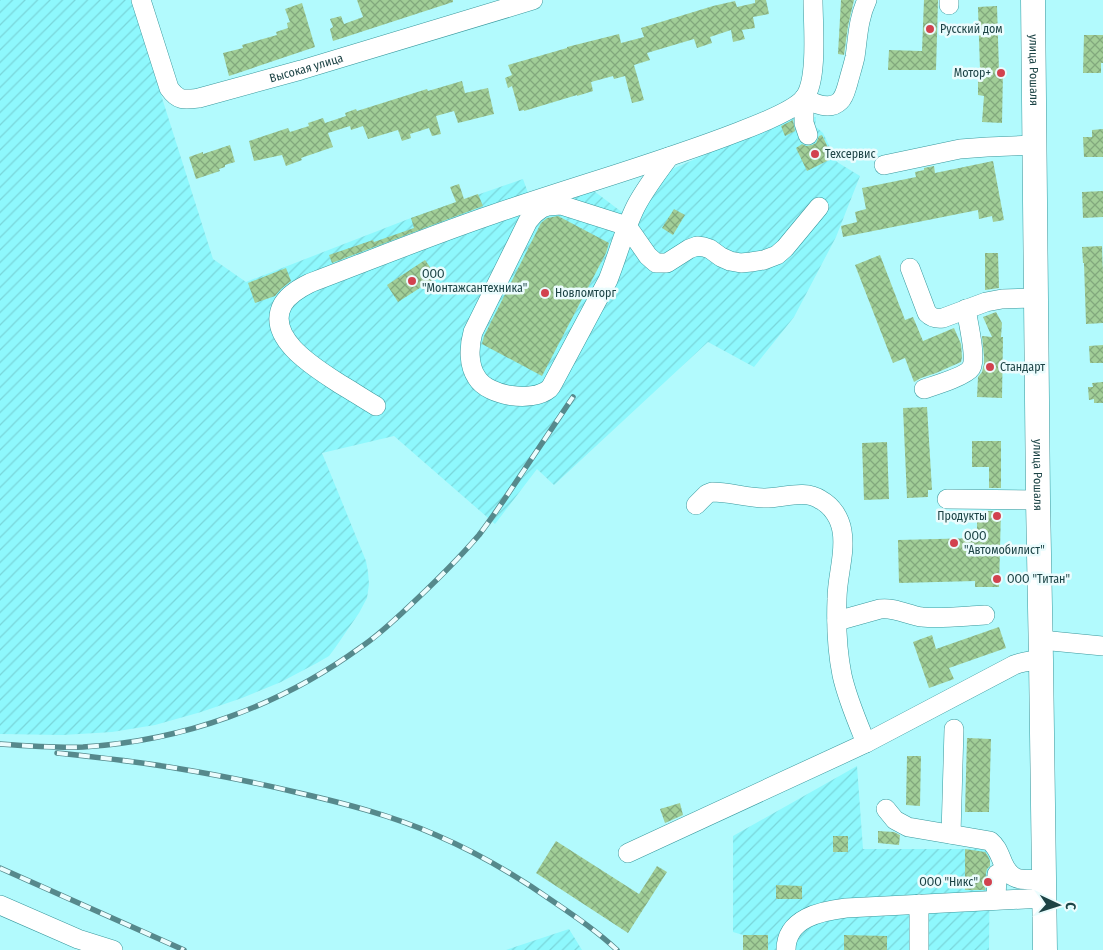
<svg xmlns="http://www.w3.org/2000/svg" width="1103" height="950" viewBox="0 0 1103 950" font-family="'Fira Sans Condensed',sans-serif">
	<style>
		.industrial { fill: url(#industrial-furrows) }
		.building { fill: url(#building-cross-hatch) }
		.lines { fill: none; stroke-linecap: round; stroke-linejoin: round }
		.minor-casing { stroke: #38989d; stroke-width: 20 }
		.major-casing { stroke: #38989d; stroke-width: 25 }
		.minor { stroke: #fff; stroke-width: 19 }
		.major { stroke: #fff; stroke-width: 24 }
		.rail-casing { stroke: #56898c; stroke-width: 5.5 }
		.rail { stroke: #ebfcfd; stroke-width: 4; stroke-dasharray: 11; stroke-linecap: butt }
		.poi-dot { fill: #d2424f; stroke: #ebfcfd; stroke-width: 2 }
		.labels { text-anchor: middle; stroke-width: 5; stroke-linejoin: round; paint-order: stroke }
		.poi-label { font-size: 12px; fill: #1c4345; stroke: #ebfcfd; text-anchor: start }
		.street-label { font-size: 12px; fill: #1c4345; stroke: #ebfcfd }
	</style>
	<defs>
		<pattern id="industrial-furrows" width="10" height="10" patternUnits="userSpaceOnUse" patternTransform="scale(1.25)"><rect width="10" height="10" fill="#8ef8fd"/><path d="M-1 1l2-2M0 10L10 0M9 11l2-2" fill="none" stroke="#7ad6da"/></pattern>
		<pattern id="building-cross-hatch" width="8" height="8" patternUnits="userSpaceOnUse" patternTransform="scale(1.25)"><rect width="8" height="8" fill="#a1ce97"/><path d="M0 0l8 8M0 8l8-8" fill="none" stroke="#82a97d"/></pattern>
	</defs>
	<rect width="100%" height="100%" fill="#b2fafd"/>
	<path class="industrial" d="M0,0h131l82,259 33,23 165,-64 112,-39 10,28 57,-19 33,25 40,-40 129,-56h24l-1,9 8,7 14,29 23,14 -24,61 -42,80 -40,50 -46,-25 -154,143 -17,-16 -42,55 -101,-88 -72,17 44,108 2,11 1,12 -2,14 -8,15 -24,35 -6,8 -12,7 -36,19 -39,16 -41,14 -46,13 -43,7 -49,3 -63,-1z
		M857,766l6,83h127l-1,101h-246v-15l-10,-3v-96z
		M569,929l13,21h-76z"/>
	<path class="building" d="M357,0h96v2l-120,39 -3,-12 3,-2 -3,-8 11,-3 3,8 19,-7z
		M755,0h11l3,14 -16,3 2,11 -13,2 3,9 -12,3 -2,-12 -21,7 2,6 -15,5 -3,-9 -47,14 3,7 -16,5 10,35 -12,3 -7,-27 -11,3 -1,-3 -22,6 2,9 -16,5v-1l-53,16v-1l-5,1 -7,-25 -4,2 -3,-10 7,-3 -4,-10 59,-17v-1l52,-13 2,9 23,-6 -3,-9 72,-22 22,-5 2,6 18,-4z
		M841,0h13l-6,26 -4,29 -6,-1z
		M924,0h14l-2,70h-48l1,-20 33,1z
		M302,3l13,44 -86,29 -6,-23 20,-5 -1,-3 35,-10 -1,-3 12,-4 -1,-5 3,-1 -5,-13z
		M997,6l2,65h4l-1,52 -20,-1 2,-26 -6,-1v-25h2l-2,-63z
		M1084,35h19v28h-2v10h-18z
		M462,81l3,12 23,-5 6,26 -36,9 -4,-12 -18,5 5,18 -9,2 -3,-8 -19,6 1,4 -9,3 -4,-11 -30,9 -5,-13 -12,4 -1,-4 -22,7 5,14 -32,11 1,2 -16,6 -4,-11 -28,6 -5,-20 39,-13 2,4 19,-6 -1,-3 15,-5 2,5 21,-7 -1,-3 11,-4 1,2 70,-22 1,2z
		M793,120l2,11 -10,5 -4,-10z
		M1103,129v28h-19l-1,-20h9v-7z
		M822,135l11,23 -26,13 -11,-23 6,-4 4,2 6,-1 4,-2 3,-7z
		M230,145l5,17 -10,3v2l-6,2 1,2 -24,8 -7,-22 14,-5v2z
		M993,161l11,59 -11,2 -1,-6 -13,3 -1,-9 -135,27 -2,-11 16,-4 -2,-10 11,-3 -4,-21 54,-11 -1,-5 9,-2v-2l10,-2 1,7z
		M459,184l5,15 14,-5 5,12 -151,57 -3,-8 44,-15 1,2 40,-14 -3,-10 45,-16 -6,-15z
		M1103,191v26l-20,1 -1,-26z
		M674,209l11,6 -12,20 -11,-7z
		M558,216l51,27 -3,10 -64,123 -60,-32 2,-8 57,-113 6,-5z
		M1102,246l1,25v52l-17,1 -2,-61h-1l-1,-16z
		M985,253h13l1,35 -14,2z
		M880,255l25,65 8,-3 10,24 31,-13 7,16 1,13 -1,5 -25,11 -15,5 -7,4 -9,-24 -12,5 -38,-98z
		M425,260l12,17 -39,25 -11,-17z
		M286,268l5,13 -10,8 -6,7 -20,7 -7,-20z
		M996,312l6,11 -1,14h2l-1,61 -25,-1 1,-20 4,-5 2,-8v-8l-2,-20 10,1 -9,-20z
		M1103,345v18h-13l-1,-17z
		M1103,382v21h-9v-4l-5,1 -1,-13h5l-1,-4z
		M927,407l5,83h-4v7l-21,1 -4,-90z
		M972,441h29v47h-12v-21h-17z
		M887,442l2,57 -25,1 -2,-57z
		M986,511h15l-2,76h-24v-6l-76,2 -1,-43 79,-2v-21l9,1z
		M999,627l7,21 -57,20 5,11 -25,9 -16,-46 19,-7 4,14z
		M967,738l24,1 -2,73h-24z
		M907,756h14l-1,50 -14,-1z
		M680,803l3,12 -18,8 -5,-14z
		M878,831l16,1 6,3 -1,10 -21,-2z
		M833,836h15v16h-15z
		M556,841l83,53 18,-28 10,6 -39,61 -92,-60z
		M965,849l20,3 3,4 2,5v5l-3,3 -1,4 -1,17h-20z
		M776,885l26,1v13h-26z
		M743,935h25v15h-25z
		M844,935l43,1v14h-43z"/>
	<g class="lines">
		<defs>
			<g id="minor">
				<path id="s1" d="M141,0l28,88c9,13 15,12 30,10l102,-28 232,-70"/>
				<path d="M949,5v-5"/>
				<path d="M808,135l-4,-12v-25c11,6 26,13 36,3 5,-5 6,-12 8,-18 2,-8 5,-17 7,-26 3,-20 3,-38 12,-57"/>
				<path d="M669,157c-12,16 -24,32 -33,49 -12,24 -18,49 -28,74l-55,103c-1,2 -2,4 -4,6 -17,14 -61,7 -72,-11 -9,-13 -8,-32 -4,-46l55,-111 6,-7 8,-6 6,-2 13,-1 66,21 21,30 8,7h11l22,-14 8,-3 7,1 6,2 11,8 9,4 11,2 10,-1 13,-2 13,-5 8,-7 34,-41"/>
				<path d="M884,165l76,-16 27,-2 47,-2"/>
				<path d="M910,268l17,45c5,5 9,6 16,5l43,-16 16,-3 33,-1"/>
				<path d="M924,389c9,-3 42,-13 47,-21 6,-9 -3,-46 -5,-59"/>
				<path d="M376,406c-12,-7 -24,-15 -36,-22 -23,-15 -76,-46 -57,-80 6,-10 17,-16 27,-21 61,-23 122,-48 184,-69 81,-28 164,-51 244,-82 16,-6 58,-22 67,-35 13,-19 8,-73 8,-97"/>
				<path d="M947,499l91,1"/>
				<path d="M696,505l11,-11 5,-2c18,0 35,6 53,6 19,0 39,-9 56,2 11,6 19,18 21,31 4,22 -5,45 -5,68 -1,25 0,51 5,76 5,23 15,46 24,68"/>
				<path d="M837,621l43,-12c14,-2 28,6 42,8 20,2 42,-1 63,-2"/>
				<path d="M1041,640l62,6"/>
				<path d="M886,809l9,11 13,7 82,14c6,5 8,10 11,17 9,25 20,22 43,21"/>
				<path d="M951,834l3,-105"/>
				<path d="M628,853l238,-110 148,-78c9,-4 17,-4 27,-5"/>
				<path d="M996,900l1,-26h13"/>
				<path d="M919,904v46"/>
				<path d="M0,905l78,34 35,11"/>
				<path d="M786,950c0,-32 35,-39 60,-42l198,-10"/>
			</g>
			<g id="major">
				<path id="s2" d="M1033,0l5,500 3,160 4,290"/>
			</g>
		</defs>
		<use href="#minor" class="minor-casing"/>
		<use href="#major" class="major-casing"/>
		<use href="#minor" class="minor"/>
		<use href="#major" class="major"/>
		<defs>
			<path id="rail" d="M0,744c28,2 56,4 83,3 100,-6 197,-41 278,-100 15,-10 28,-22 41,-34 27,-25 53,-50 77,-78 13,-17 25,-35 37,-53 19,-28 38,-57 57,-85
				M57,753c37,4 75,8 112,14 43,7 85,15 126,25 48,11 96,23 141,43 42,18 81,41 118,67 22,15 44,30 63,48
				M0,868l184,82"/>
		</defs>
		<use href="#rail" class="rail-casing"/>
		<use href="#rail" class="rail"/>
	</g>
	<g class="poi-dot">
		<circle cx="930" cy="29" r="5"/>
		<circle cx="1001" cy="73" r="5"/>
		<circle cx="815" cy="154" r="5"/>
		<circle cx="412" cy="281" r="5"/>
		<circle cx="545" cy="293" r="5"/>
		<circle cx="990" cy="367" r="5"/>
		<circle cx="997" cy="516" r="5"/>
		<circle cx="954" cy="543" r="5"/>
		<circle cx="997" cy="579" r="5"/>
		<circle cx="988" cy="882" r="5"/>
	</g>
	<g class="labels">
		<g class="poi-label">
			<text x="940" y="33">Русский дом</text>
			<text x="991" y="77" text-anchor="end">Мотор+</text>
			<text x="825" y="158">Техсервис</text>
			<text x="422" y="278">ООО<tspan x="422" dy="14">"Монтажсантехника"</tspan></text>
			<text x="555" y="297">Новломторг</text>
			<text x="1000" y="371">Стандарт</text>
			<text x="987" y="520" text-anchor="end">Продукты</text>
			<text x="964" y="540">ООО<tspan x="964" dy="14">"Автомобилист"</tspan></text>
			<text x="1007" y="583">ООО "Титан"</text>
			<text x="978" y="886" text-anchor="end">ООО "Никс"</text>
		</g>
		<g class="street-label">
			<text dy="4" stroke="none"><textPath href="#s1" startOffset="238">Высокая улица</textPath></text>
			<text dy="4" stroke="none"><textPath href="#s2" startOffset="70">улица Рошаля</textPath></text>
			<text dy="4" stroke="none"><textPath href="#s2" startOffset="475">улица Рошаля</textPath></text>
		</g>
	</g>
	<g transform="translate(1058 905) rotate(94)" stroke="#ebfcfd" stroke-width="4" paint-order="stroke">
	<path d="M0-4L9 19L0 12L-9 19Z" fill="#1c4345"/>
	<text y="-8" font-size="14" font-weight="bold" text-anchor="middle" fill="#1c4345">С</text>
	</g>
</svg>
